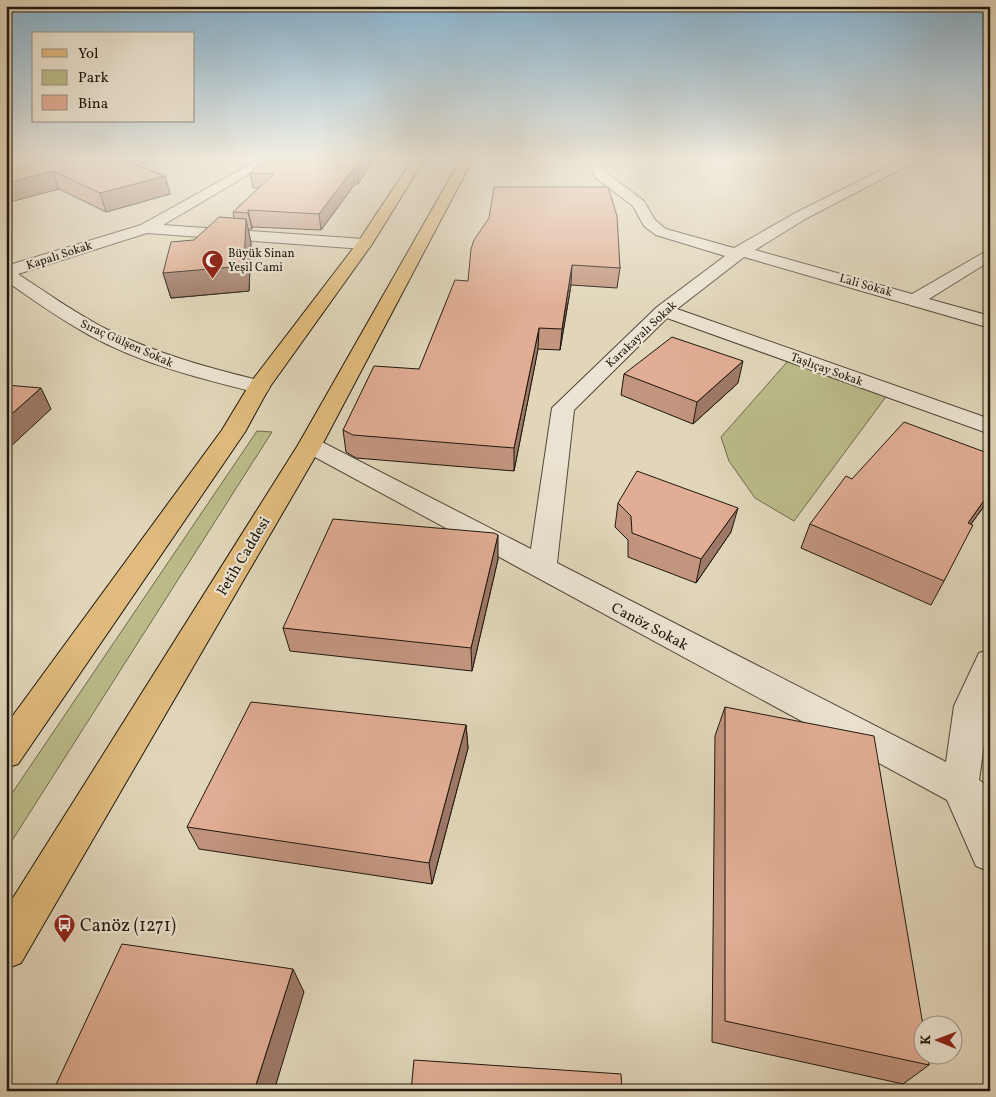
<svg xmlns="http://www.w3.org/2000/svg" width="996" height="1097" viewBox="0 0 996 1097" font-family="Vollkorn,serif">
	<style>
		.green { fill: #bbbb8a; stroke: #6d6a4c }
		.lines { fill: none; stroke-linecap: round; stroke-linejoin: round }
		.street-casing { stroke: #504839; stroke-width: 2 }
		.primary-casing { stroke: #1f180e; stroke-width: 2 }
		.street { fill: #ece4d2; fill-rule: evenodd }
		.primary { fill: #e0bb7d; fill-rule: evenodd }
		.wall { fill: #c2957f; stroke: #1f180e }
		.shaded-wall { fill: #9e7968; stroke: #1f180e }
		.building { fill: #e1ad94; stroke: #1f180e }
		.labels { text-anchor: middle; stroke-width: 4.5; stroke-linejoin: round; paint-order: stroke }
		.far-poi-label { font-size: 12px; fill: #1f180e; stroke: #ece4d2; text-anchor: start }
		.far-street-label { font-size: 12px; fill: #1f180e; stroke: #ece4d2 }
		.street-label { font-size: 15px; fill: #1f180e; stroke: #ece4d2 }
		.near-poi-label { font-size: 18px; fill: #1f180e; stroke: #ece4d2; text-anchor: start }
	</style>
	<rect width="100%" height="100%" fill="#e1d6ba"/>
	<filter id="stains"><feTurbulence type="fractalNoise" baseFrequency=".004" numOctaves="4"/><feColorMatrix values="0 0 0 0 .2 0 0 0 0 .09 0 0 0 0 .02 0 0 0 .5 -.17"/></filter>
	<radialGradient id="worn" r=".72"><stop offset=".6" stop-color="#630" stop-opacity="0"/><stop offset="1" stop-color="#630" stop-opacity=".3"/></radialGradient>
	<path class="green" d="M788,361l100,33 -94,127 -39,-23 -26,-37 -8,-24z
		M257,431l15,1 -266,418v-48z"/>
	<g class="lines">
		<defs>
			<path id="street" d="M263,157h15l-115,68 201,14 6,2 2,3 -2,3 -6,2 -217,-16 -129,41c29,19 57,39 88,55 51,25 105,40 161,53l3,5 -3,5 -8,1c-58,-14 -117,-29 -170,-58 -29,-16 -56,-35 -83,-54v-15l135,-41z
				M586,157h12l9,16 37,28 11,19 11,9 68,19 63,-36 111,-55h16l-117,61 -52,32 157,44 78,-45v12l-61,38 61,17v12l-246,-71 -67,52 313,110v15l-323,-116 -93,92 -17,153 389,199 8,-56 25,-53 11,-3v51l-11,79 11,7v85l-14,-6 -29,-66 -645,-350 -4,-5 4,-5 8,-2 8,2 213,109 21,-141 105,-101 68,-51 -69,-21 -12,-9 -11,-20 -37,-28z"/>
			<path id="primary" d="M414,157h12l-54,87 -103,144 -24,44 -227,332 -12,4v-43l216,-295 29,-48 107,-140z
				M462,157h12l-152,288 -301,518 -15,6v-60l292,-464z"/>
		</defs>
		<use href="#street" class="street-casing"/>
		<use href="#primary" class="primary-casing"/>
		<use href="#street" class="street"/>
		<use href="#primary" class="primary"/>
	</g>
	<path class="wall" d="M6,157h160l-30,9 29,10 5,18 -64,18 -47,-23 -53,14z
		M375,157l-17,27h-3l-34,46 -69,-3v2h-4l3,14 -2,48 -78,7 -8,-25 71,-54 -1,-7 26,-24h-6l-3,-15z
		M608,187l12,81 -3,20 -46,-3 -11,65 -22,-1 -24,122 -158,-13 -10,-6 -3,-22 76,-61 49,-88z
		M624,374l114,9 -45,41 -72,-29z
		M990,454v44l-19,26 -27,57 -13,24 -130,-57 9,-24 42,-45z
		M618,503l113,29 -35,51 -68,-26v-17l-13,-13z
		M498,559l-26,112 -182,-20 -7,-23z
		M725,707l204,358 -26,19 -191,-42 3,-306z
		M466,725l2,23 -36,136 -233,-35 -12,-22z"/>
	<path class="shaded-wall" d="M109,157h57l-52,15z
		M364,157h11l-17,27 -2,-15z
		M353,169l2,15 -34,46 -2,-16z
		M53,171l6,18 -53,14v-20z
		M165,176l5,18 -64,18 -6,-19z
		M248,210l4,17v2l-4,-16z
		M246,219l5,24 -2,48 -78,7 -8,-25z
		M572,265l-1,20 -11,65 2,-21z
		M539,328l-1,21 -24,122v-23z
		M743,361l-5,22 -45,41 4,-22z
		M41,388l10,21 -43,40 -2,-3v-27z
		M990,492v6l-35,48 13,-23z
		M738,508l-7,24 -35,51 5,-24z
		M498,535v24l-26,112 -1,-23z
		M466,725l2,23 -36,136 -3,-21z
		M293,969l11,23 -30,99h-20z"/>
	<path class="building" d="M13,157h101l51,19 -65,17 -47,-22 -47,12v-25z
		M267,157h97l-8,12h-3l-34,45 -71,-4v3l-15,-1 41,-38 -24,-1z
		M494,187h114l9,29 3,52 -48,-3 -10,64 -23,-1 -25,120 -161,-13 -10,-5 31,-64 45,3 36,-89 13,1 3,-32 3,-9 15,-22z
		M219,217l27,2 -2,47 -81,7 8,-31 23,-2z
		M672,337l71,24 -46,41 -73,-28z
		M6,385l35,3 -35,31z
		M904,422l86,32v38l-22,31 5,2 -29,56 -134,-57 36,-48 6,3z
		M637,471l101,37 -37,51 -69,-26 -1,-17 -13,-13z
		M333,519l161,14 4,2 -27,113 -188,-20z
		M251,702l215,23 -37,138 -242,-36z
		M725,707l149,29 50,295v23h3l2,11 -204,-44z
		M122,944l171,25 -39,122h-201z
		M414,1060l207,14 1,17h-211z"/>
	<linearGradient id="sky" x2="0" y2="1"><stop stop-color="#87b5d4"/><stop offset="0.51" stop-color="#f2ede0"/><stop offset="1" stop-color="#f2ede0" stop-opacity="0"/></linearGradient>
	<rect width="996" height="310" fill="url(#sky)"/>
	<defs>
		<symbol id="mosque-pin" viewBox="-11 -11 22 30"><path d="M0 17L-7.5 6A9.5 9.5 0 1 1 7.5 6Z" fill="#8f2418" stroke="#ece4d2"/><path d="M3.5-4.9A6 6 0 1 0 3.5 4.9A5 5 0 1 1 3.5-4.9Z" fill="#fff"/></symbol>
		<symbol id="bus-pin" viewBox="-11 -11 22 30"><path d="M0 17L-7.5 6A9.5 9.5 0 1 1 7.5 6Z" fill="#8f2418" stroke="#ece4d2"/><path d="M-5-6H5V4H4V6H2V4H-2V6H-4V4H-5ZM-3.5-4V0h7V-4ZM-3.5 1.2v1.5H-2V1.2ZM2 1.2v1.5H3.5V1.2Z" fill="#fff"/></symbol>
	</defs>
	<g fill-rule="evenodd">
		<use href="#mosque-pin" x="200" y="248" width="25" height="34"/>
		<use href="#bus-pin" x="52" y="912" width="25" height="34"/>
	</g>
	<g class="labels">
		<g class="far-poi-label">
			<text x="228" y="257">Büyük Sinan<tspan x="228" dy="14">Yeşil Cami</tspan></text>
		</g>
		<g class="far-street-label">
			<text transform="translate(59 255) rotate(-18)" y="4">Kapalı Sokak</text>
			<text transform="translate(866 285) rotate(16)" y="4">Lali Sokak</text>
			<text transform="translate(641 334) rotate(-43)" y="4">Karakayalı Sokak</text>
			<text transform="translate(127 343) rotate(24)" y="4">Sıraç Gülşen Sokak</text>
			<text transform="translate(827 369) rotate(20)" y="4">Taşlıçay Sokak</text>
		</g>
		<g class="street-label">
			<text transform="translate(243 556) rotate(-59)" y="5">Fetih Caddesi</text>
			<text transform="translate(650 626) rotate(28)" y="5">Canöz Sokak</text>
		</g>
		<g class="near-poi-label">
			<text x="80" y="931">Canöz (1271)</text>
		</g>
	</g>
	<rect width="996" height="1097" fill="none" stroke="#e1d6ba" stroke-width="25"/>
	<rect x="8" y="8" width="981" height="1082" fill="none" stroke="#1f180e" stroke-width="2.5"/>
	<rect x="12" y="12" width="971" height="1072" fill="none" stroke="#1f180e"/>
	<rect x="32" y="32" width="162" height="90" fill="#ece4d2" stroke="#9a9284"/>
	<rect x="42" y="49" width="25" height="8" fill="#e0bb7d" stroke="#9a9284"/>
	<text x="78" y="58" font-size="15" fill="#1f180e">Yol</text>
	<rect x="42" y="70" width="25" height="15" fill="#bbbb8a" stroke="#9a9284"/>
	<text x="78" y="82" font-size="15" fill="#1f180e">Park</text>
	<rect x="42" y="95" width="25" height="15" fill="#e1ad94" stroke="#9a9284"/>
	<text x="78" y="108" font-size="15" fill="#1f180e">Bina</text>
	<g transform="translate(938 1040) rotate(271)"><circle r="24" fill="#ece4d2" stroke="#9a9284"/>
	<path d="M0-4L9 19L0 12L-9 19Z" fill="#8f2418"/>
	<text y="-8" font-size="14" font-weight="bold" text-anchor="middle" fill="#1f180e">K</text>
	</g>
	<rect width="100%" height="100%" filter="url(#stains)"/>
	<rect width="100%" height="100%" fill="url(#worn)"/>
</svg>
